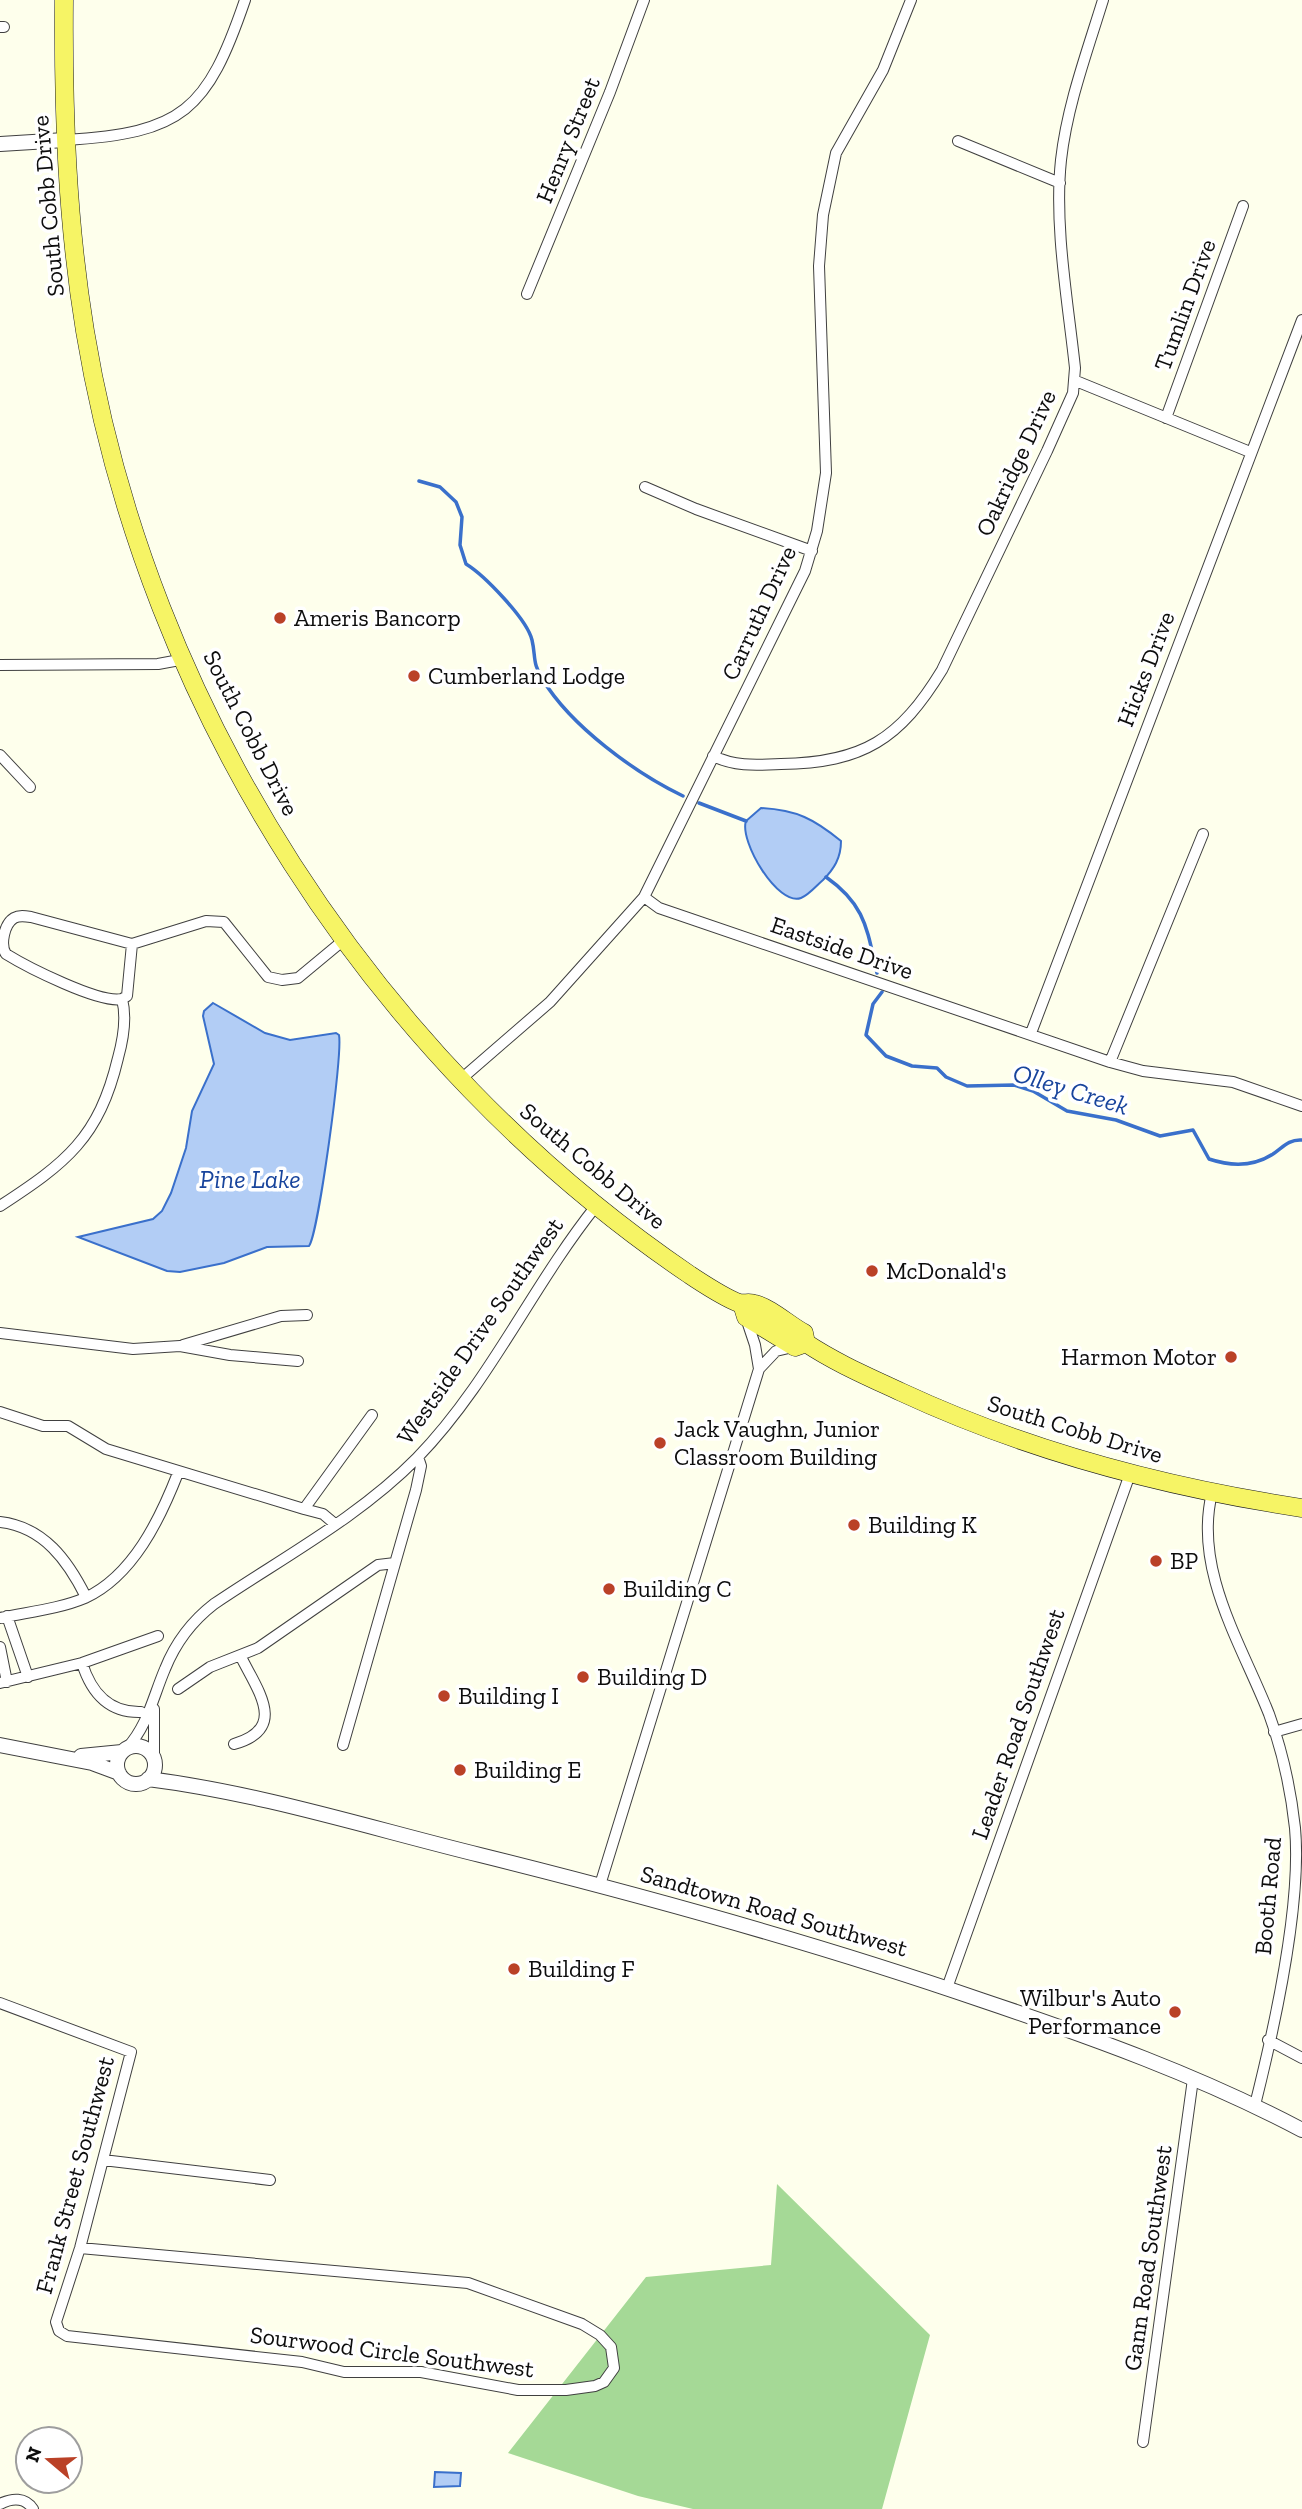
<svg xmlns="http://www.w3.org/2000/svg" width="1302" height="2509" viewBox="0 0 1302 2509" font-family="'Zilla Slab',serif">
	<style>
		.forest { fill: #a5d996 }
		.water { fill: #b2cdf5; stroke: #3a70cb; stroke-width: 2 }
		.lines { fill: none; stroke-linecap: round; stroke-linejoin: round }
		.stream { stroke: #3a70cb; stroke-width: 3.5 }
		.minor-casing { stroke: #404040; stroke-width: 12 }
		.tertiary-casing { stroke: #404040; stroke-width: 16 }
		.primary-casing { stroke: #1e1e1e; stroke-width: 19 }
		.minor { stroke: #fff; stroke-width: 10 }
		.tertiary { stroke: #fff; stroke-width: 14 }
		.primary { stroke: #f6f465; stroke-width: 18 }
		.poi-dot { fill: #ba4127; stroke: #fff; stroke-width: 2.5 }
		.labels { text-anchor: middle; stroke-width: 7; stroke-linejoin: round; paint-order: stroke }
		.street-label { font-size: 24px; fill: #0d0d0d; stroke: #fff }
		.poi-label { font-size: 24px; fill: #0d0d0d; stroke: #fff; text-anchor: start }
		.water-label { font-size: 26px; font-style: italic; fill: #18449c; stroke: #fff }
	</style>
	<rect width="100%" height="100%" fill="#feffec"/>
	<path class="forest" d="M777,2184l153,151 -48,174h-189l-55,-13 -130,-43 138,-176 125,-12z"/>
	<path class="water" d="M761,808c36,2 53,11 80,33 0,17 -7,28 -18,39 -6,5 -14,15 -22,18 -23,9 -62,-57 -55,-77z
		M213,1003l52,30 25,7 46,-7 3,2c4,20 -21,199 -30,211l-42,1 -43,16 -44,9 -13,-1 -89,-34 75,-18 9,-8 9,-18 15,-45 6,-37 22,-47 -11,-48 1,-5z
		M435,2472l26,1 -1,13 -26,1z"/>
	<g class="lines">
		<path class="stream" d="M419,481l21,6 16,15 6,15 -2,28 6,19c18,11 61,55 66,76 4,17 0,23 11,40 28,46 92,93 140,116
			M699,803l47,18
			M826,877c40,28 41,53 51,96
			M882,992l-9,12 -7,31 20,21 26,10 25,2 9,9 21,9 47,-1 19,6 34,20 49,9 44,16 33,-6 16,29c21,7 44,8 64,-5 10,-7 16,-15 29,-14"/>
		<defs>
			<path id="minor" d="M0,27h4
				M65,140c118,-7 142,-29 180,-140
				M958,141l102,42
				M527,294l83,-202 34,-92
				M1076,381l174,71
				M1166,418l77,-212
				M645,487l51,22 116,42
				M0,665l158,-1 27,-5
				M0,755l30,32
				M713,756c23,11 44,9 68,8 82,-1 119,-25 161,-94l105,-219 26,-58 2,-25c-7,-66 -21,-142 -14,-208 6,-54 26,-108 42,-160
				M644,897l15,11 451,154 33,9 90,11 69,24
				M122,999c-22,5 -95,-32 -116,-45 -6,-9 -2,-30 8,-36 5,-3 11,-2 17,-1l101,27 74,-23 18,1 44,55 14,3 16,-2 47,-39
				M122,999l5,-3 5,-52
				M1031,1033l271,-713
				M1110,1062l93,-228
				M460,1080l90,-78 94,-105 161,-326 12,-40 9,-58 -7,-207 4,-51 13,-62 47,-83 28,-70
				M0,1206c66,-43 99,-68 118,-148 5,-18 9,-40 4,-59
				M0,1333l133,16 47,-3 50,9 68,6
				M183,1345l98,-29 26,-1
				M759,1369l17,-18 17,-4
				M0,1412l43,14h25l38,23 198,60
				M1212,1493c-19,77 30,152 57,221 13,36 22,77 26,114 7,77 -21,201 -40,277
				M0,1522c44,5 68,39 86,75
				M335,1524l-12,-10 -19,-5 68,-94
				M7,1616l21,61
				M0,1618c28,-6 59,-9 85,-20 48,-22 75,-79 93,-125
				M0,1647l7,35
				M82,1663c9,29 26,50 59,49
				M0,1683l82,-20 76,-27
				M178,1689l32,-22 48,-19 120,-83 17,-2
				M1274,1732l28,-8
				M234,1744c54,-15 24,-53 7,-87
				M343,1745l73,-255 5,-24 -3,-9
				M127,1748c21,-23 26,-51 38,-79 10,-25 27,-48 49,-65 68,-46 145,-87 203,-146 72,-74 115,-172 179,-252
				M154,1758v-49
				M600,1885l159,-516 -4,-24 -9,-27
				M947,1988l183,-514
				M0,2003l131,49 -51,196 -24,74 3,9 8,5 235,26 42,10h77l97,18h48l29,-4 9,-4 10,-14 -3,-21 -11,-12 -18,-11 -114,-41 -388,-35
				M1268,2040l34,18
				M103,2160l167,20
				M1143,2442l50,-363
				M0,2504c12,-6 25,-7 33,5"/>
			<path id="tertiary" d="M0,144l65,-4
				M0,1745l92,18 27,10
				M117 1765a19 19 0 1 1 38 0a19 19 0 1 1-38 0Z
				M81,1756l41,-4
				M148,1779c112,14 222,49 332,76 169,42 336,88 501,145 110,37 219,76 321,130"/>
			<path id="primary" d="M64,0c-1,112 3,221 21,331 62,377 289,730 605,944 14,9 33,22 49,28 5,1 11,-1 16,1 16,4 34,21 49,29l2,10c30,20 63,34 95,49 127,59 262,95 401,116
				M742,1304l4,13 49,30 11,-4"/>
		</defs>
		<use href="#minor" class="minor-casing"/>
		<use href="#tertiary" class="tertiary-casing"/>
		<use href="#primary" class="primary-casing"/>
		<use href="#minor" class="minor"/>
		<use href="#tertiary" class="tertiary"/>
		<use href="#primary" class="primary"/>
	</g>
	<g class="poi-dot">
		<circle cx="280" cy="618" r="7"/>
		<circle cx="414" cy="676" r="7"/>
		<circle cx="872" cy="1271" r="7"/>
		<circle cx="1231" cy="1357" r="7"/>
		<circle cx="660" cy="1443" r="7"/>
		<circle cx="854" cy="1525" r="7"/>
		<circle cx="1156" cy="1561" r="7"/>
		<circle cx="609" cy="1589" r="7"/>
		<circle cx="583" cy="1677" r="7"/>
		<circle cx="444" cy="1696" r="7"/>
		<circle cx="460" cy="1770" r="7"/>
		<circle cx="514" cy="1969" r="7"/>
		<circle cx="1175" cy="2012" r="7"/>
	</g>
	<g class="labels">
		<g class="street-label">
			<text transform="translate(568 140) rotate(-68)" y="8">Henry Street</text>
			<text transform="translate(48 206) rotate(-95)" y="8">South Cobb Drive</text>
			<text transform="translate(1185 305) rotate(-70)" y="8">Tumlin Drive</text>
			<text transform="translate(1016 463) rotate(-65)" y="8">Oakridge Drive</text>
			<text transform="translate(759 613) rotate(-65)" y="8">Carruth Drive</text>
			<text transform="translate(1146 669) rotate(-69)" y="8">Hicks Drive</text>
			<text transform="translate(251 733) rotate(63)" y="8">South Cobb Drive</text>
			<text transform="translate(842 948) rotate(19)" y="8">Eastside Drive</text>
			<text transform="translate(593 1166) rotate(40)" y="8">South Cobb Drive</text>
			<text transform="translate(480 1331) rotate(-55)" y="8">Westside Drive Southwest</text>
			<text transform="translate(1075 1429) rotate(17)" y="8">South Cobb Drive</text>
			<text transform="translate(1018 1724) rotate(-71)" y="8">Leader Road Southwest</text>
			<text transform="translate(1268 1896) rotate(-85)" y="8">Booth Road</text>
			<text transform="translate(774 1911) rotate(16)" y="8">Sandtown Road Southwest</text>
			<text transform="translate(75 2175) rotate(-75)" y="8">Frank Street Southwest</text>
			<text transform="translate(1148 2258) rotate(-82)" y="8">Gann Road Southwest</text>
			<text transform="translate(392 2352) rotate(7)" y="8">Sourwood Circle Southwest</text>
		</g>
		<g class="poi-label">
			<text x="294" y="626">Ameris Bancorp</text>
			<text x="428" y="684">Cumberland Lodge</text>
			<text x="886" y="1279">McDonald's</text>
			<text x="1217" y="1365" text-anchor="end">Harmon Motor</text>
			<text x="674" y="1437">Jack Vaughn, Junior<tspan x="674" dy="28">Classroom Building</tspan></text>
			<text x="868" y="1533">Building K</text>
			<text x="1170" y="1569">BP</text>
			<text x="623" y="1597">Building C</text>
			<text x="597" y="1685">Building D</text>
			<text x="458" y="1704">Building I</text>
			<text x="474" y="1778">Building E</text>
			<text x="528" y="1977">Building F</text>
			<text x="1161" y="2006" text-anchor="end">Wilbur's Auto<tspan x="1161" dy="28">Performance</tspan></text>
		</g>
		<g class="water-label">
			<text transform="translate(1071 1089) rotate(17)" y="9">Olley Creek</text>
			<text x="250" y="1188">Pine Lake</text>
		</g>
	</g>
	<g transform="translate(49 2460) rotate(289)"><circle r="33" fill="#ffffff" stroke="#9e9e9e" stroke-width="2"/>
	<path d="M0-5L12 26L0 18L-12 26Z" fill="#ba4127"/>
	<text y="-10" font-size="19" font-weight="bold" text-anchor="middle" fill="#0d0d0d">N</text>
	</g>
</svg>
